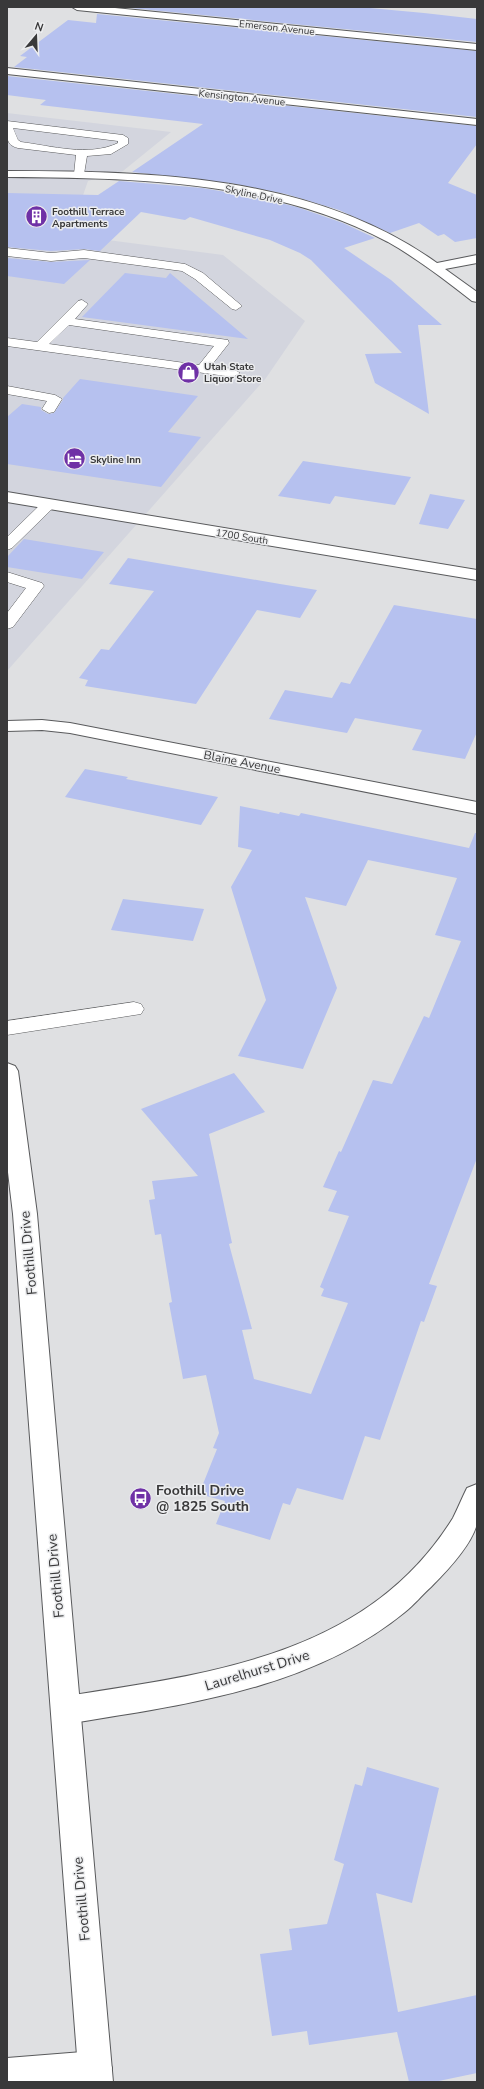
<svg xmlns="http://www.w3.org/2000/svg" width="484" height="2089" viewBox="0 0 484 2089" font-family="'Nunito Sans',sans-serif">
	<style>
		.built { fill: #d3d5de }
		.building { fill: #b6c1ef }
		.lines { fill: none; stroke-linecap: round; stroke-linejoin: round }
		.lane-casing { stroke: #595a5c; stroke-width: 1 }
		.street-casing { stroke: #595a5c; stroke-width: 2 }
		.primary-casing { stroke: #595a5c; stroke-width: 2 }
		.lane { fill: #fff; fill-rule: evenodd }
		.street { fill: #fff; fill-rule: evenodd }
		.primary { fill: #fff; fill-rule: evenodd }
		.labels { text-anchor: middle; stroke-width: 3; stroke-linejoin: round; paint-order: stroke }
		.far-street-label { font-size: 10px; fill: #39393a; stroke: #ecedef }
		.far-poi-label { font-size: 10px; font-weight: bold; fill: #39393a; stroke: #ecedef; text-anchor: start }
		.street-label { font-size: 12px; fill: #39393a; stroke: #ecedef }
		.near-street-label { font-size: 14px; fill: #39393a; stroke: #ecedef }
		.near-poi-label { font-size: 14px; font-weight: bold; fill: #39393a; stroke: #ecedef; text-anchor: start }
	</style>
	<rect width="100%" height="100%" fill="#dfe0e2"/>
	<path class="built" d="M7,113l164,19 -48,39 -35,10 -19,54 154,20 82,66 -39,57 -259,293z"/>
	<path class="building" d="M120,7h239l65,6 53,6v23z
		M97,14l380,37v66l-463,-50 13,-10 -7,-1 48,-36 28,3z
		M7,76l470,50v18l-29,39 29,12v43l-22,4 -11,-8 -6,2 -19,-13 -29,10 -51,-23 -53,-16 -56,-11 -98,-11 71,-48 -163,-19 6,-5 -39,-5z
		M119,181l83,7 48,8 47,11 46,16 32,15 -31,10 47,32 51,45h-24l11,89 -54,-31 -10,-29 37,-1 -91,-93 -11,-7 -30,-13 -80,-23 -5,3 -44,-8 -41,39 -16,-2 -33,2 -44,-4v-54l91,2z
		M7,258l44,4 39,-2 -26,24 -57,-8z
		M125,273l41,5 4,-5 78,66 -166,-22z
		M80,379l118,17 -30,36 33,5 -40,50 -154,-23v-47l15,-13 19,3v3l7,4 6,-1 9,-13v-2z
		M303,461l108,16 -16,28 -60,-9 -5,8 -52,-8z
		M430,494l35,6 -17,29 -29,-5z
		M24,539l80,13 -22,27 -75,-12v-10z
		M128,558l152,26 37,6 -17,28 -43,-8 -61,94 -111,-18 3,-6 -9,-2 22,-29 8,1 45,-59 -45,-7z
		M394,605l83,14v113l-12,27 -53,-9 10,-20 -67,-12 -8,15 -78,-14 16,-29 47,8 9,-16 9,2z
		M85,769l43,8 -2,2 92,18 -17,28 -136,-28z
		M240,806l39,8 1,-2 19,4 2,-3 168,35 6,-15h2v325l-48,126 8,2 -13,36 -3,-1 -41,119 -15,-4 -22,64 -46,-12 -7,17 -7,-2 -13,37 -54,-16 9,-23 -26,-7 18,-45 -4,-1 6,-15 -13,-58 -23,4 -14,-76 3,-1 -11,-68 -6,1 -6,-35 6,-1 -3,-18 46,-5 -57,-67 93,-36 31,39 -56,22 23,109 -3,1 23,85 -10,1 12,49 57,15 37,-91 -27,-7 3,-7 -4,-2 29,-71 -21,-5 9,-20 -14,-4 16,-36 2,1 32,-72 19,4 32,-68 5,2 32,-77 -26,-6 22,-57 -89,-18 -22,46 -41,-9 32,91 -34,81 -65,-13 28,-56 -35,-113 21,-37 -14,-3z
		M123,899l81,10 -11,32 -82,-11z
		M367,1767l72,21 -27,115 -36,-10 22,119 79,-17v78l-43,9h-25l-12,-50 -88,13 -2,-14 -35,5 -12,-82 32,-4 -3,-21 38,-5 17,-60 -10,-4 21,-76 7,2z"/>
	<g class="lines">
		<defs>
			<path id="lane" d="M7,121l116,14 5,3v6l-17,10 -24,2 -3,18 -5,3 -5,-3 2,-19 -58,-7c-14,-3 -11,-15 -11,-27zM13,128l105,13v2c-29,14 -66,3 -97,-1l-3,-2z
				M7,248l44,5 33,-3 101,14 18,9 39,33 -6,4 -4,-1 -37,-30 -13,-8 -98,-13 -33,3 -44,-5z
				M82,300l6,4 -13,15 153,21 1,3 -18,23 22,3 7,4 -7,4 -226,-31v-8l30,4 41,-41zM69,325l145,21 -15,19 -150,-21z
				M7,386l48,9 7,4 -8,13 -5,1 -7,-4 5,-8 -40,-7z
				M49,500l5,1 2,3 -2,3 -42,41 -5,2v-13l37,-36z
				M7,572l35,11 2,3 -31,41 -6,2v-16l19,-25 -19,-6z
				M134,1002l7,2 3,5 -3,5 -134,21v-14z"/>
			<path id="street" d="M72,7h33l372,37v6l-400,-40z
				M7,68l470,51v6l-470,-51z
				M7,171c145,0 307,4 430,92l40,-8v8l-32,6 32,23v10l-5,-1c-27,-21 -54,-42 -84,-59 -116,-62 -253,-64 -381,-65z
				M7,492l470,78v10l-470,-78z
				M42,720l28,3 407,79v12l-407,-81 -28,-3 -35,1v-10z
				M477,1484c0,11 3,33 -1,43 -7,21 -30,45 -45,60 -9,8 -17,18 -26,25 -95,78 -223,93 -339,112l-11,-4 -4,-10 4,-10 11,-4c145,-22 302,-41 387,-178 5,-10 9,-20 14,-30z
				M95,2051l12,5 5,12 -5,12 -4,2h-96v-24z"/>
			<path id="primary" d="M7,1063l8,3 3,5 19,143 76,868h-34l-66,-868 -6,-50z"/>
		</defs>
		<use href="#lane" class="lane-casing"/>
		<use href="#street" class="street-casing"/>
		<use href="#primary" class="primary-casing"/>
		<use href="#lane" class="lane"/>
		<use href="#street" class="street"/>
		<use href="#primary" class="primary"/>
	</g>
	<defs>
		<symbol id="building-disc" viewBox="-11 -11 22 22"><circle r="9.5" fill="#6f31a6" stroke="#ecedef"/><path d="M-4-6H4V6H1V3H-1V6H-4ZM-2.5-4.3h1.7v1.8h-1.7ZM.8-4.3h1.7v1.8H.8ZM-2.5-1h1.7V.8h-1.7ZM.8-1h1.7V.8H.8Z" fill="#fff"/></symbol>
		<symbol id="shop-disc" viewBox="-11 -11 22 22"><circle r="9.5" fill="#6f31a6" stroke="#ecedef"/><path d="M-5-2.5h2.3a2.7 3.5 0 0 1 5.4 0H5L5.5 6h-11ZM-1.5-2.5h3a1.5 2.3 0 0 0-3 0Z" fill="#fff"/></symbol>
		<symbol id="hotel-disc" viewBox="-11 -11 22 22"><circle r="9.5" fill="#6f31a6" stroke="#ecedef"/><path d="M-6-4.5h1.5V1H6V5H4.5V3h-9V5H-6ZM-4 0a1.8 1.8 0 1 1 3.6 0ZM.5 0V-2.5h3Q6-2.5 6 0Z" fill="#fff"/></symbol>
		<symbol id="bus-disc" viewBox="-11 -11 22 22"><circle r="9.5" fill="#6f31a6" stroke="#ecedef"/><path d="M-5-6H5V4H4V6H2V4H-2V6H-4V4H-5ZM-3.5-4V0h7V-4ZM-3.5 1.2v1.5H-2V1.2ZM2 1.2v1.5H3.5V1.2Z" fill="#fff"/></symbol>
	</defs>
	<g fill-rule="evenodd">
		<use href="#building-disc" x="24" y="204" width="25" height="25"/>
		<use href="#shop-disc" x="176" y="360" width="25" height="25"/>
		<use href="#hotel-disc" x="62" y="446" width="25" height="25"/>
		<use href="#bus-disc" x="128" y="1486" width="25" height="25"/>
	</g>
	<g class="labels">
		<g class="far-street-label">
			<text transform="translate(277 27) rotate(6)" y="4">Emerson Avenue</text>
			<text transform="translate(242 97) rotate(6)" y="4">Kensington Avenue</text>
			<text transform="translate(254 194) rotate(12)" y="4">Skyline Drive</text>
			<text transform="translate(242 536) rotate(9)" y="4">1700 South</text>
		</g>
		<g class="far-poi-label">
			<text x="52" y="215">Foothill Terrace<tspan x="52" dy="12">Apartments</tspan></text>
			<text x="204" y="370">Utah State<tspan x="204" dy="12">Liquor Store</tspan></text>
			<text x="90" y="463">Skyline Inn</text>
		</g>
		<g class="street-label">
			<text transform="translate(242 762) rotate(11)" y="4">Blaine Avenue</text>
		</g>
		<g class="near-street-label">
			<text transform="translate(28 1253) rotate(-95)" y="5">Foothill Drive</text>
			<text transform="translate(55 1576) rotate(-95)" y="5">Foothill Drive</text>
			<text transform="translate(257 1670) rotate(-17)" y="5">Laurelhurst Drive</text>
			<text transform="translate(81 1899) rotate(-95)" y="5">Foothill Drive</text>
		</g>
		<g class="near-poi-label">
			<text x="156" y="1495">Foothill Drive<tspan x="156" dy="16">@ 1825 South</tspan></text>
		</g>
	</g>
	<rect width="484" height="2089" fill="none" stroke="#39393a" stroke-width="16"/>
	<g transform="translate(36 36) rotate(19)" stroke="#ecedef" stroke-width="3" paint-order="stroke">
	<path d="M0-3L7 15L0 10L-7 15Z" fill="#39393a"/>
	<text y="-6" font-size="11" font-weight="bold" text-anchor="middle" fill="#39393a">N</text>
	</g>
</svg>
